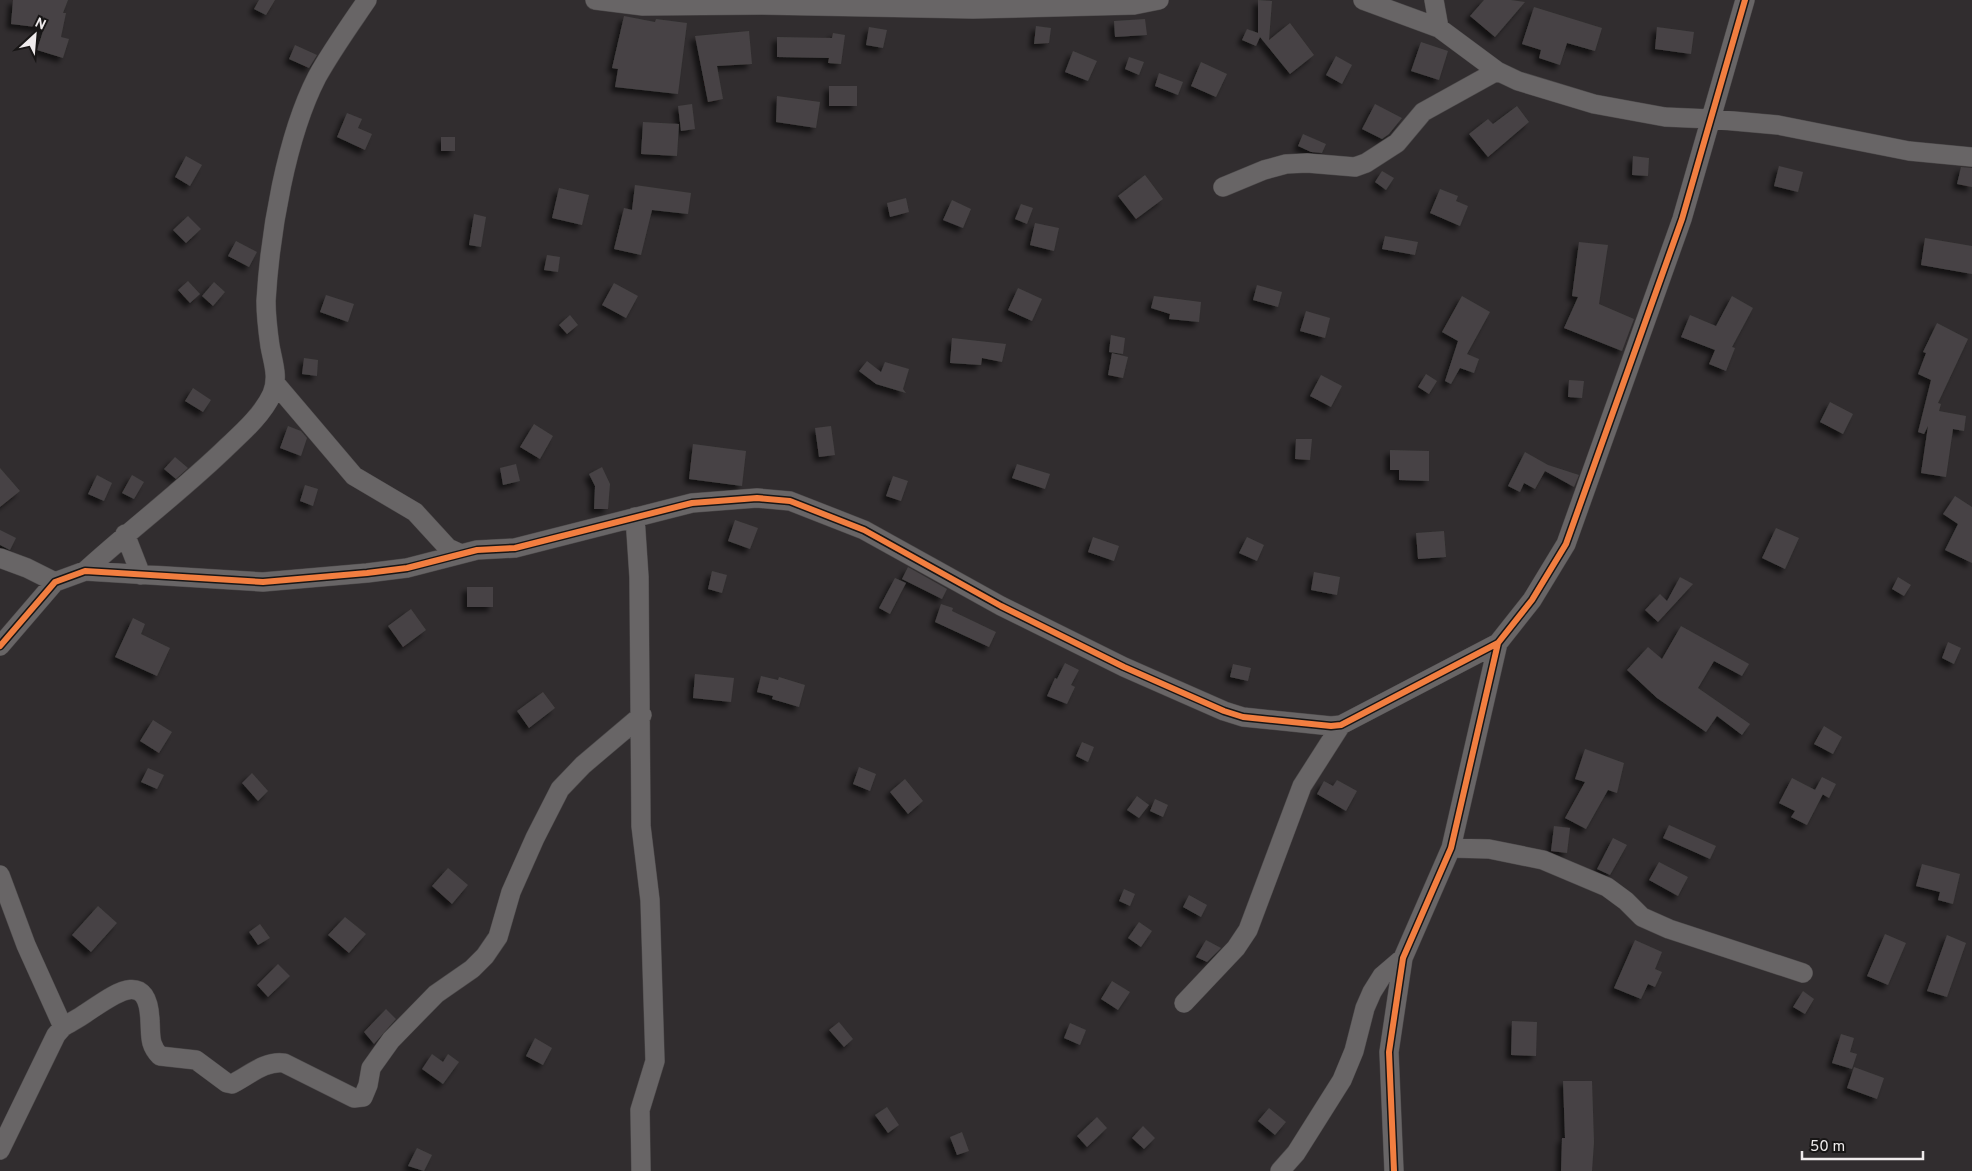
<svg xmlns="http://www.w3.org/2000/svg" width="1972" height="1171" viewBox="0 0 1972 1171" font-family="Overpass,sans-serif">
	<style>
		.building { fill: #464344; filter: url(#shadow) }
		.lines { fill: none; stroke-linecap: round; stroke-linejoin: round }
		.minor-casing { stroke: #4c494a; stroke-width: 20 }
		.minor { stroke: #686566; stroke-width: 19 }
		.cycleway-casing { stroke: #181616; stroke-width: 9 }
		.cycleway { stroke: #f27e40; stroke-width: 6 }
	</style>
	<defs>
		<filter id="shadow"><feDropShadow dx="-4.5" dy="4.5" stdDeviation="2.5" flood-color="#0009"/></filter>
	</defs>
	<rect width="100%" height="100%" fill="#312d2f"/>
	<path class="building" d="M13,0h55l-5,13h3l-5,24 8,2 -6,19 -26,-8 7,-22 -33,-4z
		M259,0h16l-9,15 -12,-6z
		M1258,0l14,1 -3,39 21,-17 24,32 -24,19 -30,-37 -4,9 -14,-6 5,-11 11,4z
		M1484,0h27l14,2 -30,35 -25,-21z
		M1534,7l68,21 -7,23 -28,-8 -7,22 -21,-7 2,-8 -19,-6z
		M624,16l31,6 1,-3 31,4 -9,71 -63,-7 3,-18 -6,-1z
		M1145,19l2,16 -32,2 -1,-16z
		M1036,26l15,2 -2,15 -15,1z
		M869,27l18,3 -4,18 -17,-3z
		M1657,27l37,5 -3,22 -36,-5z
		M749,31l3,33 -35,2 6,33 -15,3 -13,-66z
		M833,33l12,2 -4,29 -13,-1 1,-5 -52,-1v-20l55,1z
		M1421,42l27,9 -9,29 -28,-9z
		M295,45l22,10 -8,13 -20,-9z
		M1073,51l24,10 -9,20 -23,-9z
		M1336,56l16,9 -10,19 -16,-9z
		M1129,57l15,5 -5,13 -14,-6z
		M1201,62l26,12 -11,23 -25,-11z
		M1159,73l24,9 -5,13 -23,-9z
		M829,86h28v20h-28z
		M777,96l43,6 -4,26 -40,-6z
		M692,104l3,25 -14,2 -3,-25z
		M1375,104l27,14 -13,16 -7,5 -20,-10z
		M1517,106l12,16 -41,35 -19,-23 19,-15 5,5z
		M347,113l15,6 -4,9 14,6 -7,16 -28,-13z
		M643,122l36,2 -2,32 -36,-2z
		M1303,134l23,10 -4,9 -11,-1 -13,-6z
		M441,137h14v14h-14z
		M186,156l16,9 -12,21 -15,-9z
		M1633,156l16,2 -1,18 -16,-1z
		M1779,166l24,6 -5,20 -24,-6z
		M1961,167l11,1v19l-15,-3z
		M1382,171l12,7 -8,12 -11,-8z
		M1145,175l18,24 -27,20 -18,-23z
		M635,185l56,8 -3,21 -36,-4 -11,45 -27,-6 10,-41 8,2z
		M559,188l30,7 -7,30 -30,-7z
		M1440,189l18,7 -2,5 12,5 -8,20 -30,-13z
		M906,198l3,14 -19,5 -3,-14z
		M952,200l19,9 -8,19 -20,-8z
		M1021,204l12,4 -6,16 -12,-5z
		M474,214l12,3 -5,30 -12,-2z
		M188,216l13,13 -15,14 -13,-13z
		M1035,223l24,5 -5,23 -24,-6z
		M1385,236l33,6 -3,13 -33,-6z
		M1925,238l47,8v28l-51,-9z
		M236,241l21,11 -8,15 -21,-11z
		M1579,242l29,3 -9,59 35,15 -12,32 -58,-23 14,-31 -6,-1z
		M547,255l13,2 -2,15 -14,-2z
		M188,281l12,13 -10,9 -12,-13z
		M214,282l11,10 -12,14 -11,-10z
		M614,283l24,13 -12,22 -24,-13z
		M1257,285l25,7 -4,15 -25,-7z
		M1018,288l24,11 -10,22 -24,-11z
		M326,295l28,9 -6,18 -28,-10z
		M1154,296l47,6 -2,20 -30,-3 1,-5 -19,-6z
		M1462,296l28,16 -23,42 12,5 -5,14 -14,-5 -9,16 -6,-3 13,-40 -16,-9z
		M1732,296l21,12 -21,39 3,1 -9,23 -17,-7 6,-14 -34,-13 9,-22 26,11z
		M1306,311l24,7 -5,20 -25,-7z
		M570,315l8,10 -11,9 -8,-9z
		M1937,323l31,16 -30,64 3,1 -2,7 27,5 -2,15 -11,-2 -7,48 -25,-4 7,-47 -4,8 -6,-2 13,-52 -13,-6 8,-21 -3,-1z
		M1111,335l14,3 -2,16 -14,-2z
		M952,338l54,6 -4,18 -20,-4 -1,7 -31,-2z
		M1112,353l16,4 -5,21 -15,-3z
		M304,358l14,2 -1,16 -15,-2z
		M867,361l14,11 4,-10 24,7 -6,20 3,4 -30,-9 -17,-13z
		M1426,374l11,7 -8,13 -11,-7z
		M1321,375l21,11 -11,21 -21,-11z
		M1569,380l15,1 -2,17 -14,-1z
		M193,388l18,12 -8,12 -18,-11z
		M1830,402l23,12 -10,20 -23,-12z
		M534,424l19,12 -13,23 -20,-12z
		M288,426l13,5 6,7 -6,18 -21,-8z
		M831,426l4,29 -16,2 -4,-29z
		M1296,439h16l-2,21 -15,-1z
		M693,444l53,7 -4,35 -53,-7z
		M1390,450l39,1v30l-30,-1v-10h-9z
		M1525,452l23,13 31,10 -5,12 -29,-16 -10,18 -11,-6 -4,9 -12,-6z
		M175,457l13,11 -12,11 -12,-10z
		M516,464l4,17 -17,4 -3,-17z
		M1017,464l33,10 -5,15 -33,-11z
		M602,467l8,17 -2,25h-14l1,-23 -6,-12z
		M0,468l20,23 -20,16z
		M97,475l15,8 -8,18 -16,-7z
		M132,475l12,7 -10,17 -12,-6z
		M893,476l15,5 -7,20 -15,-5z
		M305,485l13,4 -5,17 -13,-5z
		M1955,496l17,11v56l-27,-13 13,-26 -15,-10z
		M735,520l23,8 -8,21 -22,-8z
		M1776,528l23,10 -14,31 -23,-11z
		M0,530l16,8 -6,12 -10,-5z
		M1444,531l2,26 -28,2 -2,-26z
		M1093,537l26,9 -5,15 -26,-9z
		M1247,537l17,8 -7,16 -18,-8z
		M908,567l39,22 -5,10 -40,-20z
		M712,571l15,4 -5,18 -14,-4z
		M1314,572l26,5 -3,18 -26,-5z
		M1680,577l13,7 -35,38 -13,-12 15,-16 7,7z
		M1898,577l13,8 -7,11 -12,-7z
		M895,578l11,5 -16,31 -11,-6z
		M467,587h26v20h-26z
		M941,604l12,4 -1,3 44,21 -7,15 -54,-25z
		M411,609l15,21 -23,17 -15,-21z
		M133,618l12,6 -4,10 29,14 -13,28 -42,-19z
		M1681,626l68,38 -7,12 -28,-15 -16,27 52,36 -8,11 -25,-19 -11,16 -49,-34 -30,-28 21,-23 14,12z
		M1948,642l13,6 -7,16 -12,-6z
		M1065,663l14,7 -8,15 4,2 -8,17 -20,-8 8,-18 2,1z
		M1233,664l18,4 -3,13 -18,-4z
		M695,674l39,4 -3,24 -38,-4z
		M761,676l17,4 1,-3 26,8 -6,22 -27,-8 1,-3 -16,-4z
		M543,692l12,16 -26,20 -12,-17z
		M153,720l19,12 -13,21 -19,-12z
		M1824,726l18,11 -9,17 -19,-10z
		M1082,742l12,5 -6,15 -12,-6z
		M1585,749l39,14 -7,30 -9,-3 -22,39 -21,-11 20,-36 -10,-3z
		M859,767l17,7 -6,17 -17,-7z
		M148,768l16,7 -7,14 -16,-7z
		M252,773l16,18 -10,10 -16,-18z
		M1822,777l14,7 -7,14 -14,-8z
		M1792,778l31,16 -16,31 -16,-8 4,-6 -16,-8z
		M905,779l18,22 -15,13 -18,-22z
		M1337,780l20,11 -11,20 -29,-17 7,-13 9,5z
		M1137,796l12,9 -10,13 -12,-8z
		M1155,799l13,6 -5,12 -13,-6z
		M1669,825l47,21 -6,13 -47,-21z
		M1554,826l16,2 -3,25 -16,-2z
		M1613,838l14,7 -17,30 -13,-6z
		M1659,862l29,15 -10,19 -29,-16z
		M1922,864l38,10 -7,30 -15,-4 2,-8 -24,-6z
		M448,868l20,17 -16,19 -20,-18z
		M1124,889l11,5 -5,12 -11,-5z
		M1189,895l18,10 -6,12 -18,-10z
		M98,906l19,17 -26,29 -19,-17z
		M345,917l21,17 -17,19 -21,-18z
		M1139,922l13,9 -11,16 -13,-9z
		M260,924l10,14 -12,7 -9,-13z
		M1885,934l21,9 -18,42 -21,-9z
		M1947,935l19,8 -19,54 -20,-6z
		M1206,940l15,8 -14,14 -11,-5z
		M1635,940l27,12 -7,17 7,3 -7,15 -7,-3 -7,15 -27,-11z
		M278,964l12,12 -22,21 -11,-12z
		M1112,981l18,11 -12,18 -17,-11z
		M1803,991l11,8 -9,15 -12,-7z
		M386,1009l10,10 -22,25 -10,-12z
		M1512,1021l25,1 -1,34 -25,-1z
		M839,1022l14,17 -9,8 -15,-17z
		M1070,1023l16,7 -6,15 -16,-7z
		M1841,1034l13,4 -4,14 7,2 -5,15 -20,-6z
		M535,1038l17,10 -9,17 -17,-9z
		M432,1054l11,8 5,-8 11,8 -16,22 -21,-15z
		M1854,1067l30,11 -7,21 -30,-11z
		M1563,1081h29l2,61 -2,29h-31l1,-33h3z
		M887,1107l12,18 -11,8 -13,-18z
		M1269,1108l17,14 -11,13 -17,-14z
		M1097,1117l10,11 -20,19 -10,-11z
		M1143,1126l12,12 -11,11 -12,-11z
		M962,1132l7,19 -12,4 -7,-18z
		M417,1148l15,7 -8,16 -16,-5z"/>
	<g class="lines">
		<defs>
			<path id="minor" d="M595,0l48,6 119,-1 211,4 161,-4 25,-5
				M1363,0l76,28 58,43 21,10 76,23 71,13 46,2 67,6 131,26 63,6
				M1434,0l5,28
				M1223,187l41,-17 22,-6 21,-1 48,4 11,-4 31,-20 26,-31 74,-41
				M275,383l79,93 61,36 33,36 13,6
				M635,517l4,60 2,249 9,74 5,161 -15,49 1,61
				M125,534l16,41
				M0,558l27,10 28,14
				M85,571c47,-43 98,-81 143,-125 15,-14 35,-32 44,-52 7,-17 1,-31 -2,-48 -2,-14 -4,-31 -4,-45 4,-68 20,-164 51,-224 15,-27 33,-52 50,-77
				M0,646l55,-64 30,-11 178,11 104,-9 40,-5 70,-18 38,-2 177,-45 65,-5 33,3 74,29 137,76 123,61 100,44 19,6 88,9 10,-1 157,-82
				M1451,848l38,1 54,11 64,27 19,14 16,16 27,12 134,44
				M0,875l26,70 37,82 -7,8 -56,115
				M1184,1003l52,-55 12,-18 54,-144 39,-61
				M63,1027c8,-5 16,-9 23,-14 26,-17 62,-47 64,8 1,15 -1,24 10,35l36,4 31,23 5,1c16,-8 34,-24 52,-21l70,35 9,-1 5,-12 3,-17 20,-28 45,-46 36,-25 13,-13 13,-19 13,-45 24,-54 25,-49 23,-24 59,-50
				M1280,1171l16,-18 46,-73 12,-29 11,-43 7,-16 10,-16 21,-18
				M1394,1171l-5,-119 14,-94 48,-110 47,-205 34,-43 34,-56 116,-325 63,-219"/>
		</defs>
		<use href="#minor" class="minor-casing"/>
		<use href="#minor" class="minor"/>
		<defs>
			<path id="cycleway" d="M0,646l55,-64 30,-11 178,11 104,-9 40,-5 70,-18 38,-2 177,-45 65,-5 33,3 74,29 137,76 123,61 100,44 19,6 88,9 10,-1 157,-82
				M1394,1171l-5,-119 14,-94 48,-110 47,-205 34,-43 34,-56 116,-325 63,-219"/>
		</defs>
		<use href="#cycleway" class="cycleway-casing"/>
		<use href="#cycleway" class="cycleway"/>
	</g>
	<g transform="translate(35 35) rotate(26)" stroke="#181616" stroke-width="4" paint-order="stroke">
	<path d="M0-4L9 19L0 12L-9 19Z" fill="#efebec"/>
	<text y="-8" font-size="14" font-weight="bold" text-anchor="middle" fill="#efebec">N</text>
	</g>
	<path d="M1802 1151v8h121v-8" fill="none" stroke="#efebec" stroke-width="2.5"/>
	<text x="1810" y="1151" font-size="15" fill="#efebec" stroke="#181616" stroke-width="4" paint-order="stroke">50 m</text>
</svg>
